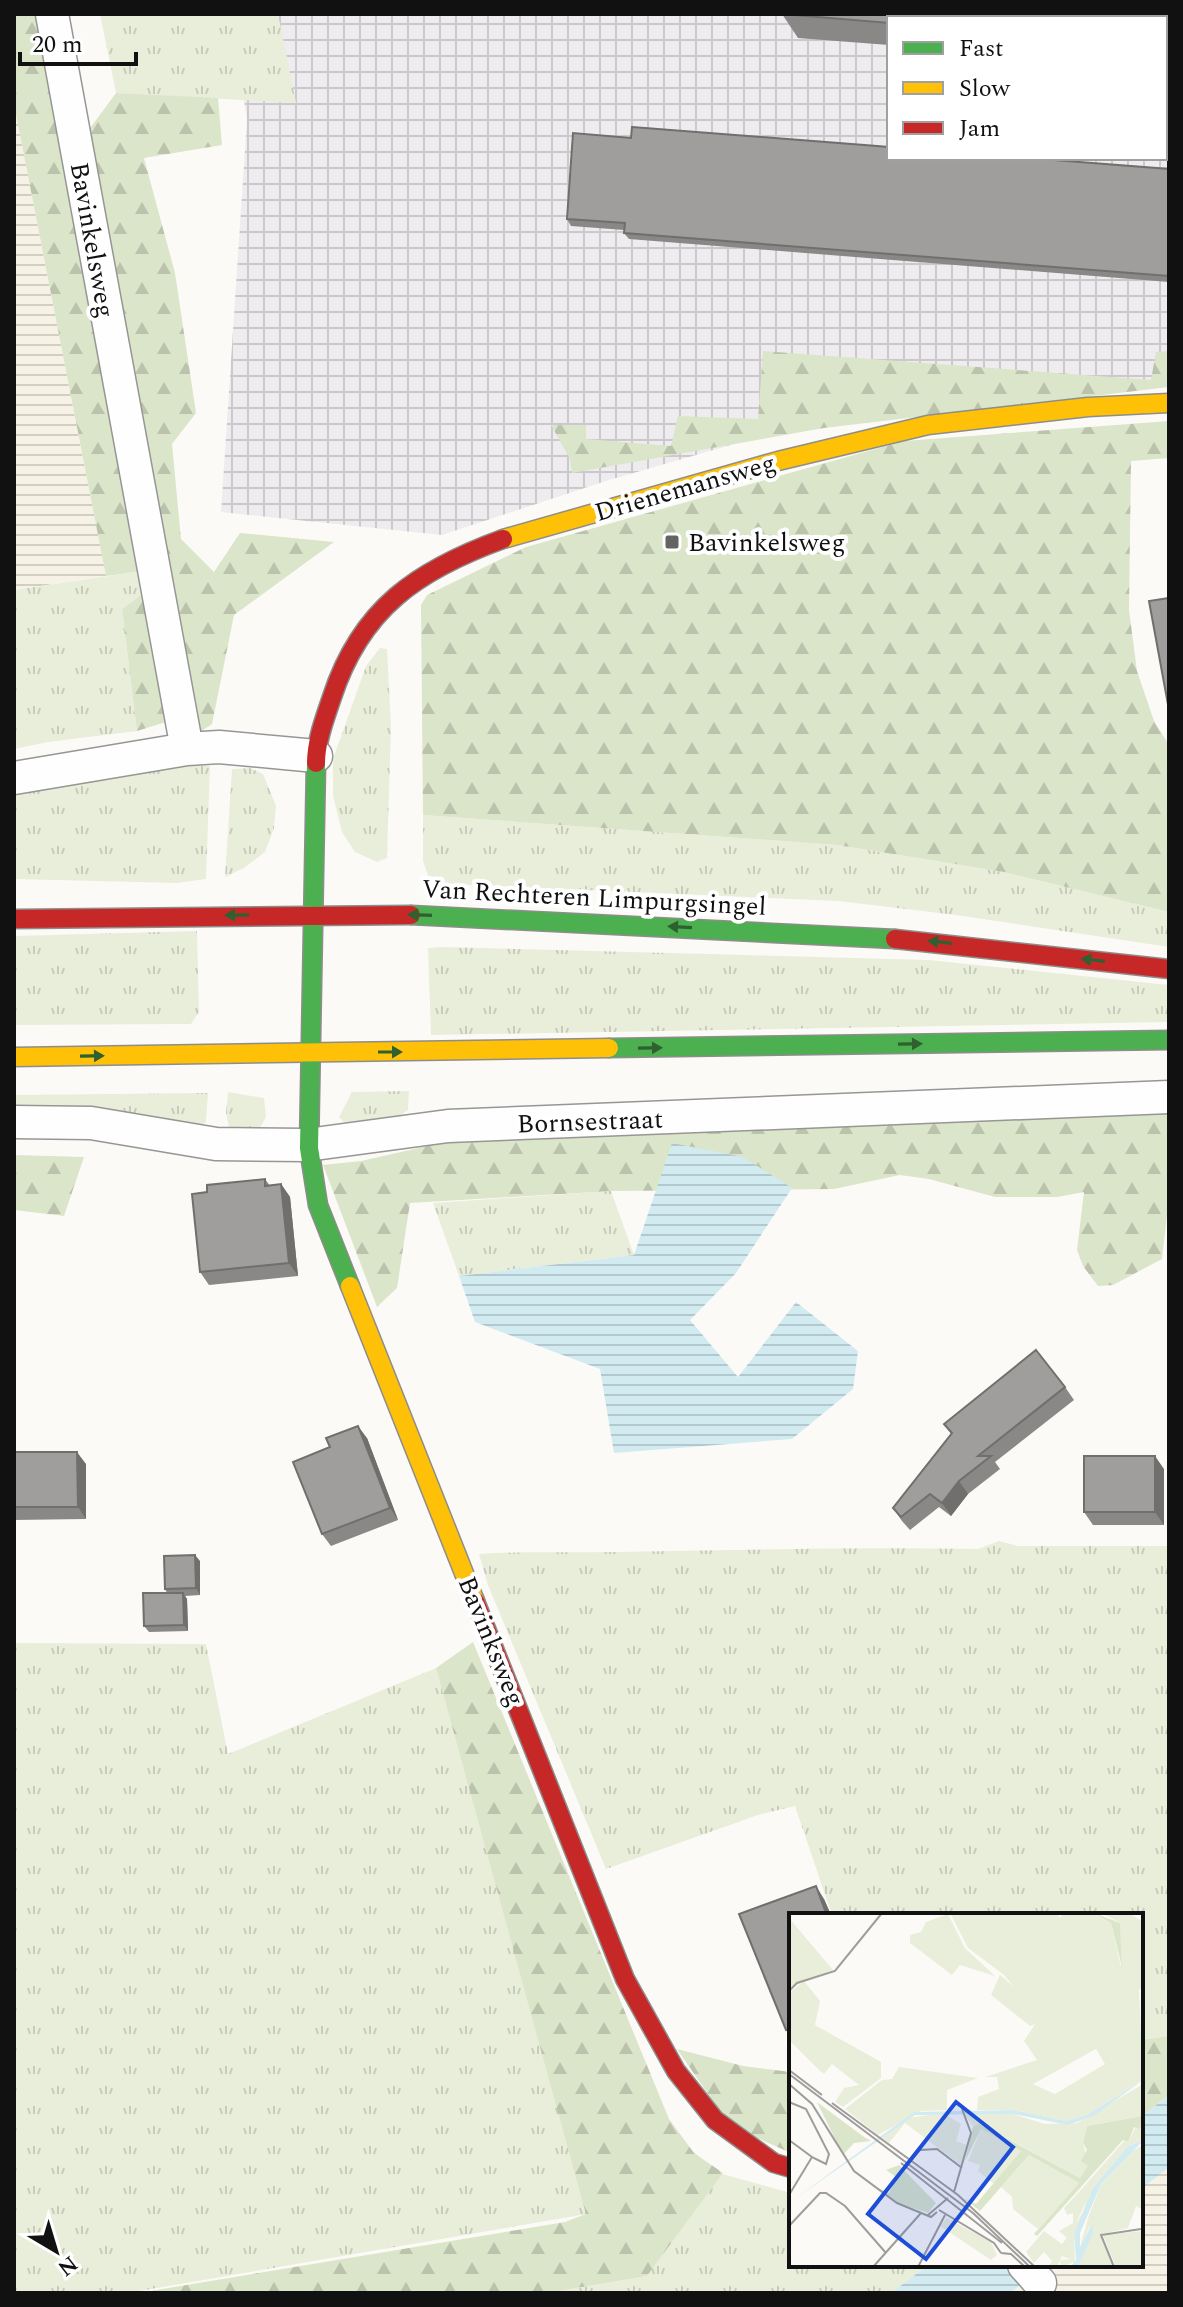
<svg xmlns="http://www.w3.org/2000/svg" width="1183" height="2307" viewBox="0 0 1183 2307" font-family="Spectral,serif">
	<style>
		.industrial { fill: url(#industrial-grid); fill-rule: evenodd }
		.farmland { fill: url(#farmland-rules) }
		.grass { fill: url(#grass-tufts) }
		.forest { fill: url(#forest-firs) }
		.water { fill: url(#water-rules) }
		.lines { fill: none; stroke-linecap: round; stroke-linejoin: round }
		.street-casing { stroke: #979695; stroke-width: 35 }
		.fast-casing { stroke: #8d8d8b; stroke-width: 21 }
		.slow-casing { stroke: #8d8d8b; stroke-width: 21 }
		.jam-casing { stroke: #8d8d8b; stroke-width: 21 }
		.street { stroke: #fffefe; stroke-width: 32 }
		.fast { stroke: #4caf50; stroke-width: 18 }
		.slow { stroke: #ffc107; stroke-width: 18 }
		.jam { stroke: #c62828; stroke-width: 18 }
		.wall { fill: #8a8886 }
		.shaded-wall { fill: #706f6d }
		.building { fill: #a09e9c; stroke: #706f6d; stroke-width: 2 }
		.oneway { fill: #2e6030 }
		.poi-dot { fill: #636362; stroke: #fff; stroke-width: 3 }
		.labels { text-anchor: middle; stroke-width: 8; stroke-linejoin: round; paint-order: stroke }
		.street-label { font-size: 26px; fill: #111; stroke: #fff }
		.poi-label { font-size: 26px; fill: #111; stroke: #fff; text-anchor: start }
		.inset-road { fill: none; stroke: #9e9d9b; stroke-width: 2 }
		.view { fill: #1d4ed8; fill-opacity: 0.15; stroke: #1d4ed8; stroke-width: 4 }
		.inset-edge { fill: none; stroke: #111; stroke-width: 4 }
	</style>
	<defs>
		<pattern id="industrial-grid" width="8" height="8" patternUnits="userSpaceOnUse" patternTransform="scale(2)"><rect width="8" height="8" fill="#eeecee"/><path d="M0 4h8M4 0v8" fill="none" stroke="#cbc9cb"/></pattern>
		<pattern id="farmland-rules" width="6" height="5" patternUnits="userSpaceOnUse" patternTransform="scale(2)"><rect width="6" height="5" fill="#f6f2e5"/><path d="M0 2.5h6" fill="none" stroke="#d2cec3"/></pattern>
		<pattern id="grass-tufts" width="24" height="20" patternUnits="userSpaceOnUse" patternTransform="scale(2)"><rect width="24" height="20" fill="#e9eeda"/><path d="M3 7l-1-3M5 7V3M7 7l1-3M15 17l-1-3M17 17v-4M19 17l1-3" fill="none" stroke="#c7cbba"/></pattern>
		<pattern id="forest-firs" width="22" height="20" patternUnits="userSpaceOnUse" patternTransform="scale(2)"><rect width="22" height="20" fill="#dbe5c9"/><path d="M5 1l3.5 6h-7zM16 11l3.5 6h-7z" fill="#bbc3ac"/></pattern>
		<pattern id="water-rules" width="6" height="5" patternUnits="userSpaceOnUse" patternTransform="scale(2)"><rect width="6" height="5" fill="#d2ebf1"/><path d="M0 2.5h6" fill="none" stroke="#b3c8ce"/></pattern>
	</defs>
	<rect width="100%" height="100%" fill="#fcfaf7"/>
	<path class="industrial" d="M230,14h939v365l-288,23 -272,78 -167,55 -221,-23 26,-393zM889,18h276v140h-276z"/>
	<path class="farmland" d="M14,104l92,472 -92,14z
		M1169,2165v128h-166l36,-28h102v-78z"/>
	<path class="grass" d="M100,14h178l18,89 -180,-10z
		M142,571l3,21 -23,17 15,122 -89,11 -34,7v-159z
		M380,648l7,1 4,77 -4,132 -10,4 -22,-10 -13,-20 -9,-36v-37l33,-93z
		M176,765l34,1 -4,113 -29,4 -163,-4v-88z
		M250,768l13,6 13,32 -2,22 -9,24 -21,16 -19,9 7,-108z
		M423,815l414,30 167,27 165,40v35l-213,-32 -118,-14 -385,-17 -24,-5 -6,-18z
		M197,931l2,81 -8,12 -177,1v-89z
		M442,947l487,13 240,25v37l-738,13 -3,-87z
		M409,1091l-1,19 -10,7 -51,8 -8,-8 13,-25z
		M228,1092l36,6 2,19 -7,13 -15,4 -15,-7 -3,-14z
		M208,1093l-2,29 -11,7 -181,-21v-13z
		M611,1191l23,64 -175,21 -26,-73z
		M999,1541l19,5h151v490l-28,4v-125h-309l-37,-109 -37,9 -152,54 -118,-284 -9,-31c45,-3 89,-1 134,-2 122,-2 243,-5 365,-3z
		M14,1643l192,1 22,110 208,-86 151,546 -459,79h-114z
		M722,2174l69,19v72h137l-37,28h-344l100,-17z"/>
	<path class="forest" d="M14,14h24l104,557 -36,5 -92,-472z
		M116,93l102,5 4,47 -78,13 31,115 21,140 -24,31 9,95 33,33 26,-39 94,9 -100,73 -22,109 -21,14 -103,-607z
		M763,351l388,29 5,-28 13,-1v36l-345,41 -252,45 -2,-14 -19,-34h35v14l85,7 7,-30 80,3z
		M1169,421v37l-38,3 -2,149 8,61 17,50 15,24v167l-165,-40 -167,-27 -414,-30 -2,-210 6,-10 99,-48 378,-106z
		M145,592l21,130 -29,9 -15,-122z
		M1169,1112v85l-7,62 -49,26 -15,1 -15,-20 -6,-16 7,-58 -27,5h-62l-66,-18 -29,-4 -66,14 -223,2 -201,12 -13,85 -20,19 -54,-142 38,-4 80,-18 82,-6z
		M14,1155l70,2 -20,59 -50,-6z
		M473,1642l196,477 25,34 29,20 -76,103 -100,17h-409l427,-71 21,-8 -150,-546z
		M1169,2036v59l-28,22v-77z
		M677,2049l66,17 48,6v81l-61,-27z"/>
	<path class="water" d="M672,1143l71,14 49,31 -56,85 -46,47 48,57 58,-75 62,49 -5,38 -61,50 -178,14 -14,-84 -125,-47 -16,-46 175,-21z
		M1169,2095v72l-28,22v-72z
		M928,2265h118l-36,28h-119z"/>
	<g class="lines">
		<defs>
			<path id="street" d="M52,14l135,735
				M14,778l173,-29 32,-2 97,9
				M14,1122l77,1 125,21 91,1 141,-19 721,-29
				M1024,2265l16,18"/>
			<path id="fast" d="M316,763l-7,385 9,57 32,81
				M411,915l484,24
				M609,1048l560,-8"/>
			<path id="slow" d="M503,539l275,-78 150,-36 160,-18 81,-4
				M14,1057l595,-9
				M350,1286l125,315"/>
			<path id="jam" d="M316,763c0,-22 9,-45 16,-66 29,-89 86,-127 171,-158
				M14,919l397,-4
				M895,939l274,30
				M475,1601l150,378 51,92 39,49 59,43 17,5"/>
		</defs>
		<use href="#street" class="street-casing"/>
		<use href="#fast" class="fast-casing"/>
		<use href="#slow" class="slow-casing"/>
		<use href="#jam" class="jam-casing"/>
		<use href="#street" class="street"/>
		<use href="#fast" class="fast"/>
		<use href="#slow" class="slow"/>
		<use href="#jam" class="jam"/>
	</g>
	<path class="wall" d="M782,14h278v4h-171v27l-91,-7z
		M631,138l538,31v113l-540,-43 -5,-6v-3l-53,-4 -4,-7z
		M265,1179l5,7 11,-2 9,13 8,79 -89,9 -9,-13 7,-80z
		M1065,1387l9,13 -79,62 5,7 -32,25 -17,22 -12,-9 -29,23 -8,-9 -9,-13 58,-74 -7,-10z
		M367,1438l31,82 -67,26 -9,-12z
		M14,1452l72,12v55l-72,1z
		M1164,1469v56h-71l-9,-13z
		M200,1561v34l-15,1 2,3 1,32 -39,1 -5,-6 23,-33 -2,-4z
		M824,1899l7,16h-40v123l-5,-8 -47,-116z"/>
	<path class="shaded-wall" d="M1042,14h18v4h-18z
		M281,1184l9,13 8,79 -9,-13z
		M358,1426l9,12 31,82 -8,-12z
		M77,1452l9,12v55l-8,-12z
		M1155,1456l9,13v56l-9,-13z
		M959,1481l9,13 -17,22 -9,-13z
		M195,1555l5,6v34l-4,-7z
		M183,1593l4,6 1,32 -4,-6z
		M816,1886l8,13 7,16h-3l-2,-2z"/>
	<path class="building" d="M782,14h260v4h-153v5z
		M632,127l257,20v11h139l141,11v107l-545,-43 1,-10 -58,-4 6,-86 58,5z
		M1169,598v112l-20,-109z
		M265,1179v7l16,-2 8,79 -89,9 -8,-78 15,-2v-7z
		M1036,1350l29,37 -87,69h13l-32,25 -17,22 -12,-9 -29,23 -8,-9 59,-75 -8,-9z
		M358,1426l32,82 -68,26 -29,-72 37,-15 -4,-9z
		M14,1452h63l1,55h-64z
		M1084,1456h71v56h-71z
		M195,1555l1,33 -31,1 -1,-33z
		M143,1593h40l1,32 -40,1z
		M816,1886l10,27 -4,2h-31v113l-5,2 -47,-116z"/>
	<defs><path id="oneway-solid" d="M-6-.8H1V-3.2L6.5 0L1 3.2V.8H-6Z" transform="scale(2)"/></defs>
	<g class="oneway">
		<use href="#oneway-solid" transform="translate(237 915) rotate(179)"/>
		<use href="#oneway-solid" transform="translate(420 915) rotate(-178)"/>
		<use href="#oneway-solid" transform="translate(680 927) rotate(-177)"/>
		<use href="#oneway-solid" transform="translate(940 942) rotate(-173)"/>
		<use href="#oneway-solid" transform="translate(1093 960) rotate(-173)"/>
		<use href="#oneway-solid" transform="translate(910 1044) rotate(-1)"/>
		<use href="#oneway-solid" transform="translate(650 1048) rotate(-1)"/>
		<use href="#oneway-solid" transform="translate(390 1052)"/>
		<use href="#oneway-solid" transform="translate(92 1056) rotate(-1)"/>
	</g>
	<rect class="poi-dot" x="664" y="534" width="16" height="16" rx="4"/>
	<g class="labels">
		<g class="street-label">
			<text transform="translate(93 240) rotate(80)" y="9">Bavinkelsweg</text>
			<text transform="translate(685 487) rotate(-16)" y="9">Drienemansweg</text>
			<text transform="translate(594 897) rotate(3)" y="9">Van Rechteren Limpurgsingel</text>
			<text transform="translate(590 1121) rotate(-2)" y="9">Bornsestraat</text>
			<text transform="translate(492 1641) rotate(68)" y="9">Bavinksweg</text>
		</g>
		<g class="poi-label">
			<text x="688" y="551">Bavinkelsweg</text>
		</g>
	</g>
	<g transform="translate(789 1913)">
		<rect width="354" height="354" fill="#fcfaf7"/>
		<path d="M161,0h107l3,5 4,-5h30l17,10 10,44 -1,-44 -18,-10h27l14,9v64l-4,4 4,90 -56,35 -21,6 -53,-11h-36l1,-13 21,-8 -2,-12h-12l52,-17 -13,-19 11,-17 -5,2 -39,-31 9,-20 13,11 -9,-11 -36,-27zM307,136l9,15 -50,30 -22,-10zM159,1l17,34 30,28 -35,-11 -8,10 -42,-32v-8l11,-3 5,-10zM0,5l44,52 -44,18zM15,68l16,20 -5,24 66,37v16l-38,29 -8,-5 9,-14 15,-3 -27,-21 -8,10 -5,-4 -30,-30v-47zM110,154l79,11 -31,12v20l-26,1 -43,24 -33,-26 37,-29 10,-1zM354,171v32l-56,10 -4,17 6,23 -9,12 -99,-54 -8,2 -9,-12h49l32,10 32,-1zM154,200l18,11 -5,17 11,4 -6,20 -56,-42 -16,20 -7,-5 25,-20zM192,216l40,22 -27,33 -16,-13 2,-6 -12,-4zM240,242l50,28 -41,46 -25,-20 -1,-12 -11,-10zM354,252v45l-7,-4 -8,22 -28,7 13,32h-35l16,-25 -6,-24 14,-36 20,14zM290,279l7,10 -19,40 -15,19 -8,-9 -10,11 -8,-11 18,-21 18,13 5,-6 -8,-7 14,-8v-10l-6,2 -3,-7zM158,305l44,24 6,13 -6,5 -51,-34zM353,318l1,36h-27l-13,-32z" fill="#e9eeda" fill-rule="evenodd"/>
		<path d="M305,0l26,10 2,44 -11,-44zM28,189l47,35 7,4 -17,2 -11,12zM354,203l-3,14 -6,-3 -6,15 -5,-2 -86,96 -3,-2 45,-51 -50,-28 -49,56 -15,-12 11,5 45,-53 -40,-22 -16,32 8,-35 7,-2 100,54 8,-12 -7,-5 6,-11 -4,-7 4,-17zM110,252l37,38 -8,10 -29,-10 -25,-17 15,7 8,-15 -11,-8z" fill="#dbe5c9"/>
		<path d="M354,206v22l-15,5 -35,42 -19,48 1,26 -14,5 -1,-7 11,-1 -9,-3 -5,11h-9l35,-55 3,-10 -7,-10 45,-51 4,1 7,-14 6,2zM354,232v20l-21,32 -20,-15 20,-25zM299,305l6,9v15l-4,11 -13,14 15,-36 -2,-5 -10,22z" fill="#e9eeda"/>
		<path d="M354,167l-48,35 -27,10 -55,-11 -98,1 -126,88 125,-91 99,-2 53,11 21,-6zM354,228l-41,41 -22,51v14l12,-23 1,9 -14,32 -9,2 6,-7 -2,-26 19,-46 35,-42z" fill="#d2ebf1"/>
		<path class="inset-road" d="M0,78l8,-8 38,-12 47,-58M0,157l33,25M0,161l184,139 57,54M0,171l23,20 42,67 43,32 34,14 6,-5M0,189l17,7 23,45 -3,10 -14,-7 -23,38M43,190l126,92 77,72M0,227l23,17M121,248l10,-11 17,-1 25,19M112,250l101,80M165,279l17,-59 -9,-24M150,297l55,33 7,10M139,302l20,-17M0,313l31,-33h6l19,13 41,47M212,340l10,1 14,13M84,354l48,-54M129,354l27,-52M325,354l-13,-32 40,-6"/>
		<path class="view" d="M167,189l57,45 -87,112 -58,-45z"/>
		<rect width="354" height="354" class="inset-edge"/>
	</g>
	<rect width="1183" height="2307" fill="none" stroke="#111111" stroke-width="32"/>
	<rect x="887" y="16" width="280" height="144" fill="#ffffff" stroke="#a0a0a0" stroke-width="2"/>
	<rect x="903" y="42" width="40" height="12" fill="#4caf50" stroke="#a0a0a0" stroke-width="2"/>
	<text x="959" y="56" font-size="24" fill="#111111">Fast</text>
	<rect x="903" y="82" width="40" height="12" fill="#ffc107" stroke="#a0a0a0" stroke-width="2"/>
	<text x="959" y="96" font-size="24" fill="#111111">Slow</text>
	<rect x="903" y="122" width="40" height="12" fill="#c62828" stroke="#a0a0a0" stroke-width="2"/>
	<text x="959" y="136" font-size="24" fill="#111111">Jam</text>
	<g transform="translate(56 2251) rotate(142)" stroke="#ffffff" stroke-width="6" paint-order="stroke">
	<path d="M0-6L14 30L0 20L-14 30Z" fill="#111111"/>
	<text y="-12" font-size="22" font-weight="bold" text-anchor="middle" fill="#111111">N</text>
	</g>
	<path d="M20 52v12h116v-12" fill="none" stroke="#111111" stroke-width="4"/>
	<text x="32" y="52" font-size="24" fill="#111111" stroke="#ffffff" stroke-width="6" paint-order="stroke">20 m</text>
</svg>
